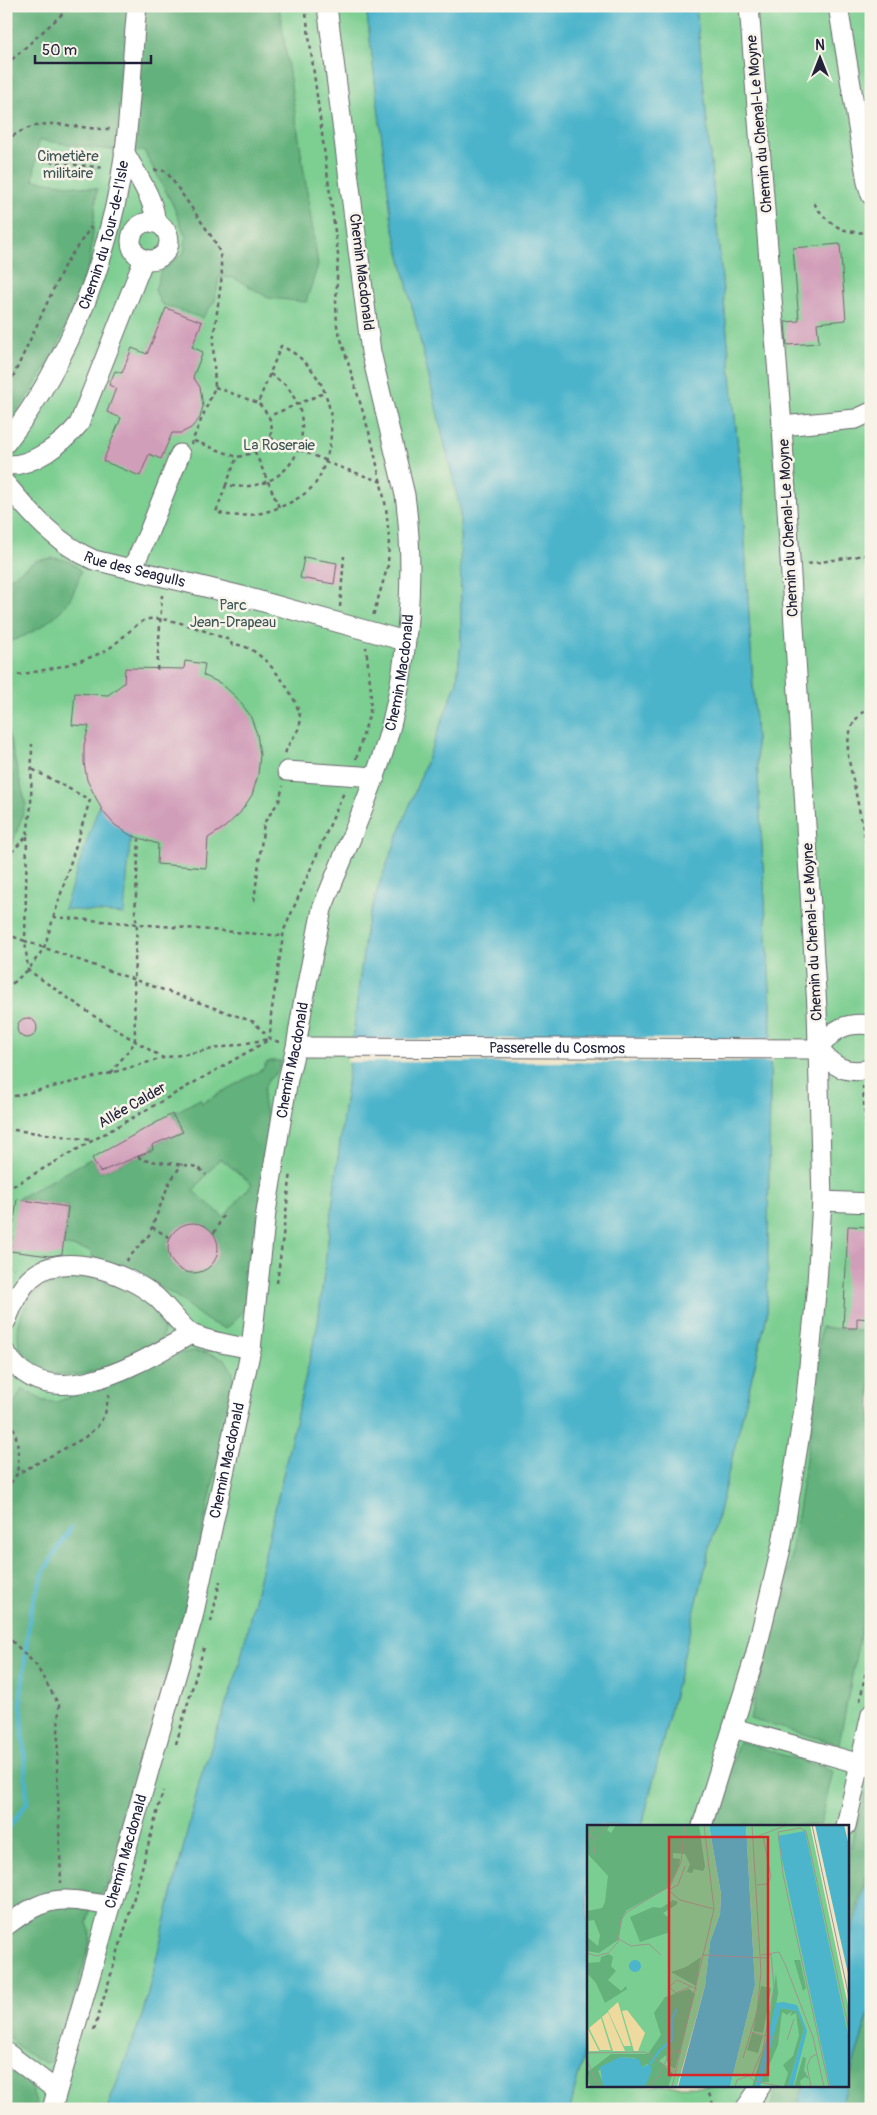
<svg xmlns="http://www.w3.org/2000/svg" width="877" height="2115" viewBox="0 0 877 2115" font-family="Pangolin,sans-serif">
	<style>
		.green { fill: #7bce91; stroke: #4e7866 }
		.forest { fill: #64b17b; stroke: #436a5b; fill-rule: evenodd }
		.water { fill: #4cb4cb; stroke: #376b83 }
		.pier { fill: #ede4c6 }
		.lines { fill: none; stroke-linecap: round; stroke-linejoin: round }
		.stream { stroke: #4cb4cb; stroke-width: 4.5 }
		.building { fill: #d19eb9 }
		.minor-casing { stroke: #69666c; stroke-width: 21 }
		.path { stroke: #69666c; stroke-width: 2.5; stroke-dasharray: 4 4; stroke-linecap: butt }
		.minor { stroke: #fff; stroke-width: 19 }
		.labels { text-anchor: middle; stroke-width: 5; stroke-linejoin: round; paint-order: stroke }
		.street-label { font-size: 15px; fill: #22223b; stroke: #f7f3e8 }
		.park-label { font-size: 15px; fill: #3d5655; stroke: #f7f3e8 }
		.inset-river { fill: none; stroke: #4cb4cb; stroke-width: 2.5 }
		.inset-road { fill: none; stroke: #9c968e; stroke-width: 1 }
		.view { fill: #d62828; fill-opacity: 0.15; stroke: #d62828; stroke-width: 2.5 }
		.inset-edge { fill: none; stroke: #22223b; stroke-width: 2.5 }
	</style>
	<rect width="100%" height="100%" fill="#f7f3e8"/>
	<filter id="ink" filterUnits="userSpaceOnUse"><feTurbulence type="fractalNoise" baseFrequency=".02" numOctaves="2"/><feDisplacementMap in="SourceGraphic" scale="10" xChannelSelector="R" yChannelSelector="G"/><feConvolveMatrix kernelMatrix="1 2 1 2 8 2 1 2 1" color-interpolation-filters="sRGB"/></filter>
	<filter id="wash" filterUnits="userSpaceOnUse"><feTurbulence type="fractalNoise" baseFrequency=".0096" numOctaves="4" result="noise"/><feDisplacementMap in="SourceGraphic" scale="20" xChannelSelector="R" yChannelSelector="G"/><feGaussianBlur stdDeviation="1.12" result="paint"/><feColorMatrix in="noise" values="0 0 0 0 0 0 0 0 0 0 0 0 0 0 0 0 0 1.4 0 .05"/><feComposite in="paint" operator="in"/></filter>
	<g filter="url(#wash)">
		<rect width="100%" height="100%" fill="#ede4c6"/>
		<path class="green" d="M6,6h360l26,216 68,286 1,133 -4,41 -78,203 -13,43 -48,395 -80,347 -38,109 -57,234 -36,96h-101z
			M696,6h175v2103h-301l18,-72v49h260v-260h-206l125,-511 4,-308 -29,-516z"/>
		<path class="forest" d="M6,6h273l39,259 -12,37 -37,-4 -35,-20 -15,-1 -4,24 -13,17 -41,-14 -6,-14 6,-20 23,-17 2,-16 -14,-34 -28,-52 -42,-2 -63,-9 -6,40 64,9 -7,73 -21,57 -16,38 -47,72z
			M52,558c13,1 20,3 29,13 -3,11 -7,23 -14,32 -11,16 -42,36 -61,39v-61l29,-20z
			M6,724l20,81 -14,40 -6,4z
			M271,1061h10c-4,17 -9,12 -15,23 -6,13 -1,28 4,40l-22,174c-4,14 -10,22 -22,30 -21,-4 -35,-22 -52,-33 -25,-16 -53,-26 -81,-37l-2,-7 -28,-6 5,-38 -51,-8 75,-41 8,14 53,-22 -1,-5 31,-13 -11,-18 28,-15 2,4 61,-34 3,-6zM220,1158l32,26 -28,33 -31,-26z
			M84,1275c28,6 101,30 74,70 -30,13 -62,32 -95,30 -34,-2 -54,-28 -41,-61 3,-7 8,-17 15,-22 13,-9 32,-13 47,-17z
			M821,1327l50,5v245l-32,167 -89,-25 40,-158 23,-147z
			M193,1351l11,1 21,7 8,14v19l-50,228 -76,265 -6,9 -8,3 -6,26 3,8v11l-31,109 -6,10 -8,2 -20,-11 -19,-17v-624l9,-9 7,-13 22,12 13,1 109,-45z
			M739,1741l94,30 -13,55h-107z
			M871,1778v83l-23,76v-85z
			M871,2006v103h-31z
			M6,2058c16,11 28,31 31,51h-31z
			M777,2086h27l-7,23h-27z"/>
		<path class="water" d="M366,6h330l46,485 29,516 -4,308 -125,511h-54v211l-18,72h-463l36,-96 57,-234 38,-109 80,-347 48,-395 13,-43 78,-203 4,-41 -1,-133 -68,-286z
			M107,782l28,2 -11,130 -60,-5z
			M871,1869v137l-23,76v-139z
			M804,2086h43l-7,23h-43z"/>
		<path class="pier" d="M349,1039h424v23h-426z"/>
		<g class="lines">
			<path class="stream" d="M6,1832l21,-29 -6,-106 9,-84 14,-42 27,-43"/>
		</g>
		<g id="blocks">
			<path class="building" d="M840,244l6,76 -29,3 2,20 -32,2 -2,-23 14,-1 -6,-73z
				M166,308l36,14 -10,25 11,5 -10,25 7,10 3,19 -3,12 -9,10 -10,5h-9l-11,26 -12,-5 -9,22 -37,-15 18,-43 -14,-6 9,-24 -7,-3 6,-14 7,2 10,-25 15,6z
				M304,557l33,6 -3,21 -34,-6z
				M185,661l20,3 -2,11 19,9 15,14 13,17 7,19 3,21 -2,20 -6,20 -12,18 -15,14 -17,11 -2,30 -49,-4 1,-20 -28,-9 -15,-10 -12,-13 -16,-32 -3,-17v-18l5,-19 -17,-1 3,-32 33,2 16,-12 1,-15 59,1z
				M17 1028a10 10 0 1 1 20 0a10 10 0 1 1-20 0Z
				M172,1114l11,18 -31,13 1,5 -53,22 -8,-14z
				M17,1199l51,8 -6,47 -12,2 -40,-5z
				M168 1248a25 25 0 1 1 50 0a25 25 0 1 1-50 0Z
				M848,1226l23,1v92l-14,-1v10h-14z"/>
		</g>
	</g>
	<g filter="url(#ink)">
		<use href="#blocks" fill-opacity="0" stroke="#69666c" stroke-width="1"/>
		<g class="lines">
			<defs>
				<g id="minor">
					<path d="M838,6l29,176 4,13"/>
					<path d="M124,151c10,20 33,51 31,72"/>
					<circle cx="150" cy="241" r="19"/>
					<path d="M782,426l74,-7 15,-7"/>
					<path id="s1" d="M6,443c65,-84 105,-188 119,-293 6,-48 7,-96 12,-144"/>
					<path d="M6,465c27,2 57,-22 73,-41l65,-165"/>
					<path id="s2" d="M6,484c25,30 51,60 88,76l148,36 163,45"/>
					<path d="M132,569l16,-35 32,-80"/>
					<path d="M287,771l88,6"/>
					<path id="s3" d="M296,1047l523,2"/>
					<path d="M819,1049c13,-20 27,-27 52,-24"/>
					<path d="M819,1049c14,19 28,25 52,20"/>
					<path d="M822,1201l49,2"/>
					<path d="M6,1321c7,-16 12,-31 25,-43 32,-29 95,-5 124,18 10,8 29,34 37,38 16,8 42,11 59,15"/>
					<path d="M6,1353c43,68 135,9 185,-19"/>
					<path d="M733,1728l138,39"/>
					<path d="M702,1826l53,-170 27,-112 24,-147 11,-114 5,-82 -5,-193 -35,-582 -33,-420"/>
					<path d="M846,1826l25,-112"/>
					<path d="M6,1926c42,-32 54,-29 104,-20"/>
					<path d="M6,2052l50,38"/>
					<path id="s4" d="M52,2109l141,-492 58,-268 15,-137 22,-133 8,-32 7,-43 19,-95c21,-53 45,-105 62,-159 24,-77 32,-176 21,-255l-34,-143 -44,-346"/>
					<path d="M745,2109l16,-23"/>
				</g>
			</defs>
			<use href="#minor" class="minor-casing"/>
			<path class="path" d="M305,6l33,248 -2,50 1,22 35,116 14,65 3,31 -1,27 -15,51
				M6,65l65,-59
				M6,141c39,-30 62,-11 105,-12
				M42,161l63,7
				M154,170l12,1 48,69 6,13 2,22 -9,67 2,45 -24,57
				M814,203c14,22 30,32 57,29
				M270,374l17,12 11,18 26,-11
				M215,387l43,16
				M6,392l59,-128 26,-37
				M270,438l55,22
				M194,441l43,16
				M255,452l24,55
				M325,462l57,20
				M226,485l-10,27c17,6 36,4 53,-1 16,-5 35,-14 46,-27 6,-8 9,-19 12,-28 13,-43 -4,-91 -46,-110l-23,57c27,26 11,48 -21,54l-11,28c51,10 89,-31 72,-81l-29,12
				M808,564l63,-10
				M340,607l4,-51
				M157,670l5,-75
				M18,675c28,-5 59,-11 85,-23 15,-7 34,-32 46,-33 26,-2 56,13 81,21l2,5c26,-5 65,49 68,72 3,15 -14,24 -15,39
				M871,707c-20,10 -24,28 -23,49l23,110
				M356,759l14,-47 1,-21 -5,-44
				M27,836l-2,105 229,81 16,17
				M6,858l21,-22 4,-30 1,-62
				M254,901l10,-78 15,-22 4,-15
				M53,917l230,19
				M6,934l19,7 3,29 66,46 69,42 106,-19
				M6,989l22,-19 16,-22 46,-148 -58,-31
				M279,1042l-9,-3 1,-24 13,-85 61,-140
				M111,1073l24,-31 -1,-63 3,-55 -2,-10 4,-75
				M863,1086l3,48 5,13
				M6,1098l105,-25 52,-15
				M6,1129l86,11
				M138,1156l4,4 50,6 7,2 7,7
				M6,1190l261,-149
				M6,1223l8,1
				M152,1227l18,11
				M214,1233l9,-17
				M126,1261l23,-26 20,-52 13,-19
				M6,1266l8,2
				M277,1283l14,-111
				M6,1409l4,-15
				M6,1413c12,20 14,38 11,61
				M6,1490l11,-16 67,-36 13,-11 8,-13 4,-20
				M211,1622l9,-41
				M6,1635l30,30 23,40 -2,62 4,116
				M860,1701l11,-56
				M176,1744l29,-100
				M94,2030l34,-111 35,-128
				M706,2086l9,23"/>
			<use href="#minor" class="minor"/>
		</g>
	</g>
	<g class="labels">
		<g class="street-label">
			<text transform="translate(759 124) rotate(-95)" y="5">Chemin du Chenal-Le Moyne</text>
			<text dy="5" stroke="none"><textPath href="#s1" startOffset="232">Chemin du Tour-de-l'Isle</textPath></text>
			<text transform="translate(362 272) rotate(83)" y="5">Chemin Macdonald</text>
			<text transform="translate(788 528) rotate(-93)" y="5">Chemin du Chenal-Le Moyne</text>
			<text dy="5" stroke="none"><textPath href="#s2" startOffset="159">Rue des Seagulls</textPath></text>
			<text dy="5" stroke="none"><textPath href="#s4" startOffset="1482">Chemin Macdonald</textPath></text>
			<text transform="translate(812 932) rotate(-93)" y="5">Chemin du Chenal-Le Moyne</text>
			<text dy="5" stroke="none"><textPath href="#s3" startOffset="261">Passerelle du Cosmos</textPath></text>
			<text dy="5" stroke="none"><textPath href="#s4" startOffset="1078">Chemin Macdonald</textPath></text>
			<text transform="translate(132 1105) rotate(-30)" y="5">Allée Calder</text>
			<text dy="5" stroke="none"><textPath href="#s4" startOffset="672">Chemin Macdonald</textPath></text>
			<text dy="5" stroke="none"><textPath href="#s4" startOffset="268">Chemin Macdonald</textPath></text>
		</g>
		<g class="park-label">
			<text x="68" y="161">Cimetière<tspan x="68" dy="17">militaire</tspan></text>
			<text x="279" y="450">La Roseraie</text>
			<text x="233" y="610">Parc<tspan x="233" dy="17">Jean-Drapeau</tspan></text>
		</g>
	</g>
	<g transform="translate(587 1825)">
		<rect width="262" height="262" fill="#ede4c6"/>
		<path d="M0,0h122l12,69 -1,20 -10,28 -5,44 -28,101h-87l-3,-5zM159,0h64l39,185v77h-119l25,-102z" fill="#7bce91"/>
		<path d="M0,0h23l-3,5 4,3 5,-8h83l6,42 -2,4 -9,-2 -2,4 -5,-1 3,-8 -5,-10 -12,-1v5l7,1 -1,8 -11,21 -41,22 -4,6 -5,24 -19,13 -12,-2v-14l11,9 2,-11 -6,-15 -7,1v-10l15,-3 3,-6 3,-26 -21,-23zM86,75l5,2 -2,3 -13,8 7,6v13l-30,10 -10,-25 23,-10 8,1zM22,129l4,3 -2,9 5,5 -8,9 13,11 5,-5 1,3 -22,14 -9,-20 -9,-10v-10l13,-1 1,-5zM114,132l-5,29 -25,-14 15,-5zM207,135h6l6,28 -3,3zM189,148l2,20 -7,41 -16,53h-3l15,-50zM174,161l10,2 -8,45 -10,-2zM102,164l6,5 -20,75 -7,-4 -2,-10 -7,6 14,12 -5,14h-23l5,-21 -3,-2 -5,3 -7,-9 -15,-1 -22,14 7,16h-15l-3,-21 2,5 22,-17h37l13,-19 -7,-22 11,-16zM193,183l17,3 7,18 -16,58 -4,-1 4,-13 -5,-8 10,-9 6,-21 -3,-22 -6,3 2,-5 -5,4 -5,-3 -4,33 -10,23 1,14h-8zM165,208l11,3 -5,17 -11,-3zM216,232l3,1 -2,12 5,9 -4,-2 -5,4 1,6h-7z" fill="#64b17b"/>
		<path d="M31,177l3,10 10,34h-7l-16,-35zM40,185l18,23 -7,18h-4l-12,-40zM21,187l17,39h-12l-11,-34zM14,193l10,32h-11l-11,-22zM1,204l11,22h-10z" fill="#eeda9e"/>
		<path d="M122,0h37l9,160 -25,102h-52l27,-101 5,-44 10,-28 1,-20zM228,0h29l1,4 5,21 -1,128zM218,6l44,208v48h-19l-48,-228 -4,-23zM42 141a6 6 0 1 1 12 0a6 6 0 1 1-12 0ZM196,177l14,3 10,26 -14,56h-5l16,-58 -7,-18 -16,-3 -21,79h-5l21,-84zM33,232l19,2 3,8 8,-3 2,6 -7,17 -42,-1 -3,-19z" fill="#4cb4cb"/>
		<path class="inset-river" d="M63,239l10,-14 12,-10v-21l5,-10"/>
		<path class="inset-road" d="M225,0l38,177M0,9l9,5 11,-14M166,13l34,-13M6,14l2,15M0,15l9,-15M98,41l-7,19 -10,5 12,10 34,9M170,60l10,-1 4,-7 -8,-41M32,114l12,7 18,-2 12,11M0,128l9,3 12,-3 10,-11 3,-22 6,-8 43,-26 11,-24 4,-37M115,130l64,3 5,-4M174,130l18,-3 6,12 28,73 11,50M103,162l-14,6 -7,-6 8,-7 20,9M164,207l27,7M200,215l7,-21M0,228l58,-1 30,20M156,233l14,-47 4,-39 -9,-147M0,235l11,27M163,252l4,4 30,6M61,262l10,-9 10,-22 6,-5 7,1M85,262l42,-178 -10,-84M148,262l2,-7 15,-5 11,-26 11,-62 -3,-33M224,262l-4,-21 4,-9 6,-3M242,262l-46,-213 -5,-42 22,-4 6,3 44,204"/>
		<path class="view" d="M82,12h99v238h-99z"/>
		<rect width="262" height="262" class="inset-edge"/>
	</g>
	<rect width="877" height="2115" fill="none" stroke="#f7f3e8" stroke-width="25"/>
	<g transform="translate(820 58)" stroke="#f7f3e8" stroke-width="4" paint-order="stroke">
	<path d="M0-4L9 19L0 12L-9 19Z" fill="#22223b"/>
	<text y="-8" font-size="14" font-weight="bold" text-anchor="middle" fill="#22223b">N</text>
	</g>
	<path d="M35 55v8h116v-8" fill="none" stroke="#22223b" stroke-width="2.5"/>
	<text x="42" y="55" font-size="15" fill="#22223b" stroke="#f7f3e8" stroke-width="4" paint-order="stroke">50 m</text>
</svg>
